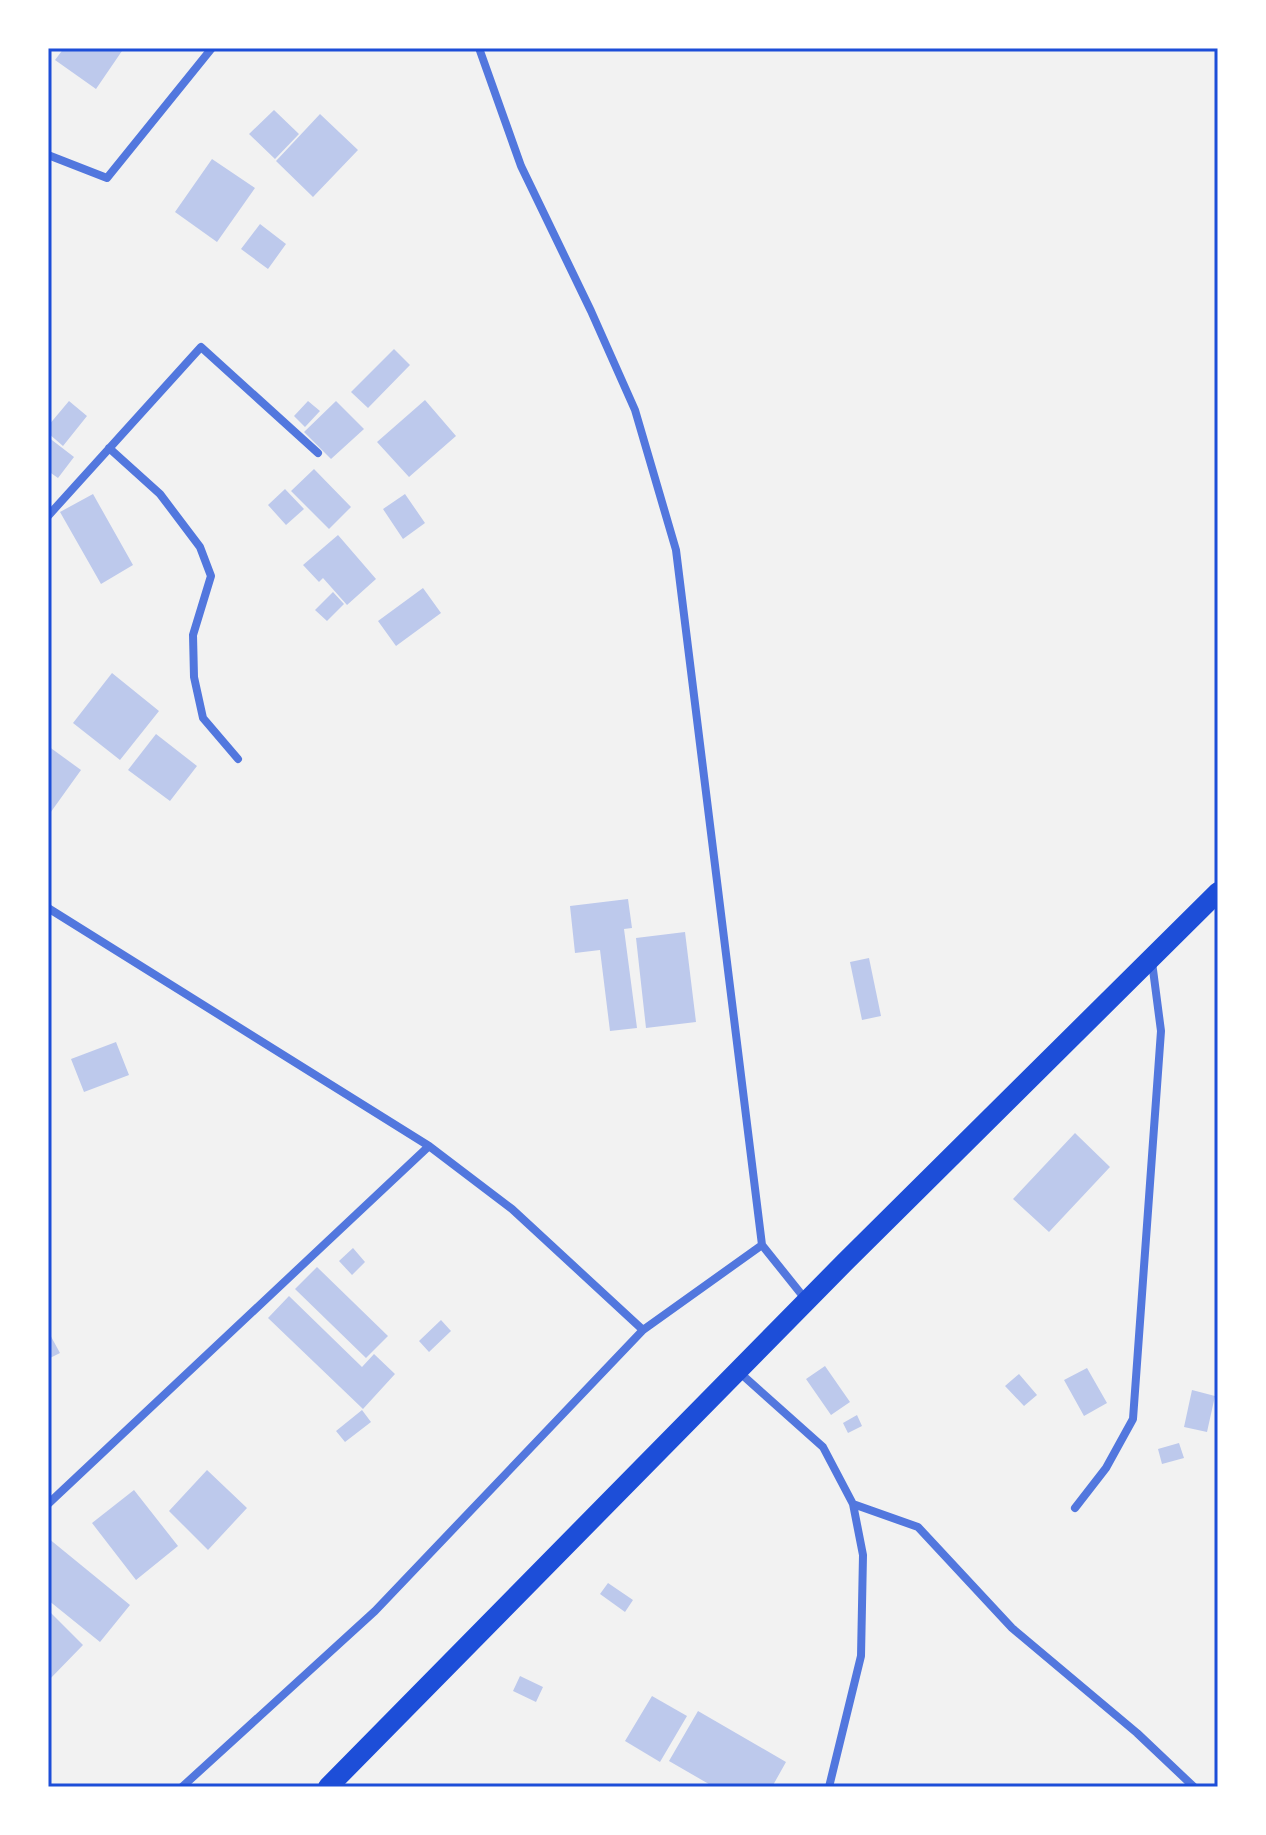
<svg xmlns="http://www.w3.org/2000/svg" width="1266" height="1835" viewBox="0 0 1266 1835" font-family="Manrope,sans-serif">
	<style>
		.building { fill: #bdc9ec }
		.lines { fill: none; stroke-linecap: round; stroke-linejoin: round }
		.minor { stroke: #5277de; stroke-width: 8 }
		.primary { stroke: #1d4ed8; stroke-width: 20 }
		.neatline { fill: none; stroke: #1d4ed8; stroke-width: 3 }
	</style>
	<rect width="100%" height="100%" fill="#f2f2f2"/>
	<path class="building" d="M64,48h60l-28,41 -41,-29z
		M274,110l25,24 -24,25 -26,-25z
		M320,114l38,36 -45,47 -37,-36z
		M212,159l43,29 -38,54 -42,-30z
		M260,224l26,20 -18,25 -27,-20z
		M394,349l16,16 -42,43 -17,-16z
		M425,400l31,36 -47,41 -32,-35z
		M69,401l18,15 -24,30 -15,-13v-7z
		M308,401l12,10 -15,16 -11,-11z
		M336,401l28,28 -33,30 -27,-27z
		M48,437l26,20 -16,21 -10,-7z
		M314,469l37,38 -22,22 -38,-38z
		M285,489l19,20 -18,16 -18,-20z
		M93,494l40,71 -32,19 -41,-72z
		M405,494l20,29 -22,16 -20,-30z
		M338,535l38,44 -29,26 -24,-27 -4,4 -16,-17z
		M423,588l18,25 -45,33 -18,-25z
		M333,592l11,12 -17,17 -12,-11z
		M112,673l47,38 -39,49 -47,-37z
		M156,734l41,32 -27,35 -42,-31z
		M48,746l33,24 -33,46z
		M628,899l4,29 -8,1 13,99 -27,3 -10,-81 -25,3 -5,-47z
		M685,932l11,90 -50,6 -10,-90z
		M869,958l12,58 -19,4 -12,-58z
		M116,1042l13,33 -45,17 -13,-33z
		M1075,1133l35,34 -61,65 -36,-33z
		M353,1248l12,14 -13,13 -13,-14z
		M317,1267l71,69 -22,22 -71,-69z
		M289,1296l73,71 12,-13 21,20 -32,35 -95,-91z
		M441,1320l10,11 -22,21 -10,-11z
		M48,1331l12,22 -12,6z
		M825,1366l25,36 -19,13 -25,-36z
		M1087,1368l20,35 -23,13 -20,-36z
		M1019,1374l18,21 -13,11 -19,-20z
		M1192,1390l23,6 -8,36 -23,-5z
		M362,1410l9,12 -26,20 -9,-11z
		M857,1415l5,11 -14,7 -5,-10z
		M1179,1443l5,15 -22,6 -4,-15z
		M207,1470l40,38 -39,42 -39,-39z
		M134,1490l44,56 -42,34 -44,-57z
		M48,1538l82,67 -30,37 -52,-42z
		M608,1583l25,17 -8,12 -25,-18z
		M48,1610l35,35 -35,36z
		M520,1676l23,11 -7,15 -23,-11z
		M652,1696l35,20 -27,46 -35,-21z
		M698,1711l88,51 -14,25h-58l-45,-26z"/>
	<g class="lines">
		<path class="minor" d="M479,48l42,118 70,145 44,99 41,140 86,695 44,55
			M48,155l59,23 105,-130
			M109,448l51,46 40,53 11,29 -18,59 1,42 9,41 35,41
			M48,516l153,-169 117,106
			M48,908l381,238 83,63 131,121 119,-85
			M739,1372l84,75 30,57 10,51 -2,101 -32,131
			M48,1504l381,-358
			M853,1504l65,23 94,101 125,105 57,54
			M1075,1508l31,-40 27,-49 28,-388 -9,-69
			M182,1787l193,-176 268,-281"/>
		<path class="primary" d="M328,1787l517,-525 373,-370"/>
	</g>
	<rect width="1266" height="1835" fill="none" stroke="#ffffff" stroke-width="100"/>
	<rect x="50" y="50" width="1166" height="1735" class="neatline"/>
</svg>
